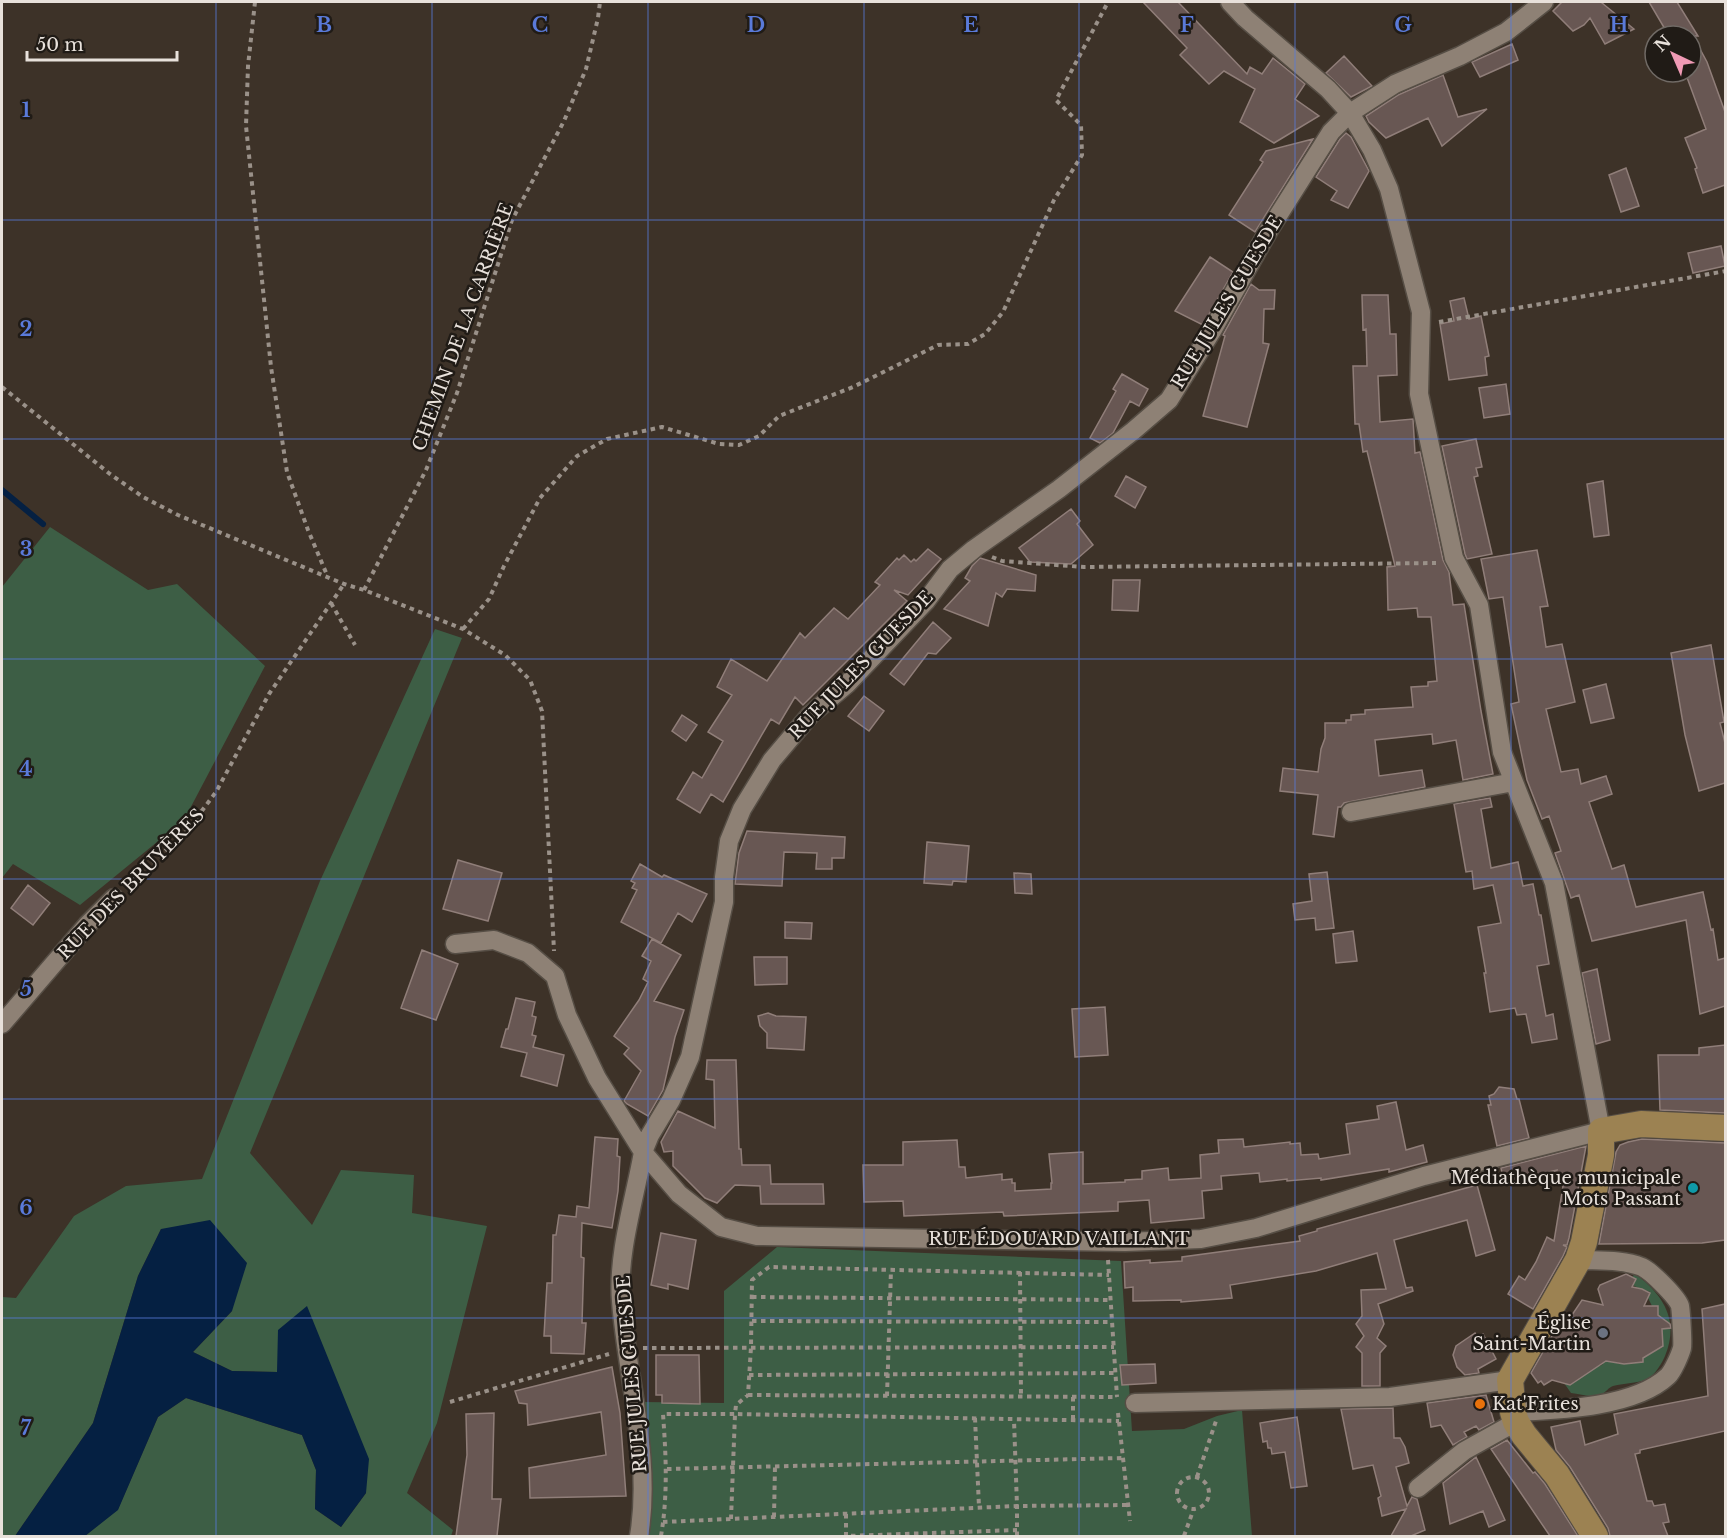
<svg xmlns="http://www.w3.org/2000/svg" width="1727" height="1538" viewBox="0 0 1727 1538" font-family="'Libre Baskerville',serif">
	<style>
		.green { fill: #3d5e45 }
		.water { fill: #052042 }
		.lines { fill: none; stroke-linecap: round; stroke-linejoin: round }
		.stream { stroke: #052042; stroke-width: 6 }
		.building { fill: #685753; stroke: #907e79; stroke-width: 1.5 }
		.street-casing { stroke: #564e45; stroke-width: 21 }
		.secondary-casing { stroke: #564e45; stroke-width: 28 }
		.path { stroke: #9a9189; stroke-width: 4; stroke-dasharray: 4.5 4.5; stroke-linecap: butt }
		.street { stroke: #8e8175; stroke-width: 18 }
		.secondary { stroke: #9c8252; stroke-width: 26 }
		.grid { fill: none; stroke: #5a7ad9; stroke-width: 1.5; stroke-opacity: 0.55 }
		.culture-dot { fill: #0f9aa8; stroke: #201b16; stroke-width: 2 }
		.worship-dot { fill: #6b7280; stroke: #201b16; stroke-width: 2 }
		.food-dot { fill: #e8710a; stroke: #201b16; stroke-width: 2 }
		.labels { text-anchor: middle; stroke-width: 5; stroke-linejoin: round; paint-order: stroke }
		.street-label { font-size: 18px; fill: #e8e1db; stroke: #201b16 }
		.poi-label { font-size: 18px; fill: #e8e1db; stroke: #201b16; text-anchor: end }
		.grid-label { font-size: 20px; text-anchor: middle; font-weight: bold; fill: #5a7ad9; stroke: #201b16; stroke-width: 5; stroke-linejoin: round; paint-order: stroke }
	</style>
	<rect width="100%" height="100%" fill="#3d3228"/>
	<path class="green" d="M50,527l98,63 29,-6 88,82 -81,154 -104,85 -67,-41 -11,14v-291z
		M435,629l27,9 -212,515 62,72 29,-55 73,5 -2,38 75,13 -50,197 -30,70 46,37 -2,6h-366l33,-27 40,-92 28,-19 116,37 14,35 -1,39 26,18 25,-34 -88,-163v42l-46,-1 -39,-19 39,-41 -71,-82 -23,47 -45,147 -78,113h-13v-239l14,1 58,-82 52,-30 76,-7 118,-298z
		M777,1247l344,14 11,170 52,-2 33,-13 25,-6 10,126h-606l-3,-134 81,1v-112z
		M1634,1273c29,21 46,47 31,83 -3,7 -9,17 -16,22 -7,5 -25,5 -36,8 -5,2 -6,5 -11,8 -9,5 -21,0 -31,-1l-7,-10 33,-21 3,4 3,-2 -2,-3 17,-2 -1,4 2,1 2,-4 18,-5 2,8 2,-1v-4l20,-11 -5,-17 5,-1 -5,-2v-21h-6l-4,-8 2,-6c-6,-3 -12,-3 -17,-7l2,-6 -2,-2z"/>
	<path class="water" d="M210,1220l37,43 -15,48 -39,41 39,19 45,1 1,-42 29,-24 62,153 -3,34 -25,34 -26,-18 1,-39 -14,-35 -116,-37 -28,19 -40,93 -33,26h-70l78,-113 45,-147 23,-47z"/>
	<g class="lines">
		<path class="stream" d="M2,490l41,34"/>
	</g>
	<path class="building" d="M1143,2h35l69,72 3,-7 12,7 11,-16 32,26 -10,15 24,17 -45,27 -34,-21 15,-33 -31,-18 -15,13 -29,-29 7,-7z
		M1562,2h42l-2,1 32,26 -29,15 -15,-26 -6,7 -11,6 -20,-20z
		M1649,2h28l21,34h-5l14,26 18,50v73l-22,8 -8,-24 2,-1 -12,-30 21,-9 -21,-57h6v-36h-22z
		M1512,44l6,16 -38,17 -8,-15z
		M1344,56l28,30 -21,11 -25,-24z
		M1443,75l15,42 29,-8 -45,37 -14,-28 -42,20 -17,-16 -3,-6 32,-21z
		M1346,133l5,4 18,34 -21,37 -17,-8 6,-9 -21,-14 24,-38z
		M1313,139l-58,93 -26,-17 34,-53 -3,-2 6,-9z
		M1626,168l13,38 -18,6 -12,-37z
		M1721,246l4,20 -32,7 -5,-20z
		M1210,257l23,15 -30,53 -28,-14z
		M1251,284l8,6h16l-1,19h-10l-1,34 6,1 -22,83 -44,-11 22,-80 -2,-1z
		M1362,295h26l2,39h6l1,41 -19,1 2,46 33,-3 2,34 5,-1 23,108 6,12 4,33 11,-1 17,107 12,63 -30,6 -7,-40 -23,4 -1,-10 -57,6 4,36 43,-6 3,17 -81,16 -3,4h-3l-4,30 -21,-3 5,-39 -38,-4 3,-23 35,4 3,-23 4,-11v-15h21v-3h5v-5l14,-1v-4l48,-3 -2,-20 17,-1v-4l9,-1 -6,-64h-13l-1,-9 -29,2 -1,-43 8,-1 -28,-115 -4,1 -4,-28h-4l-2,-58h14l-1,-37 -3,1z
		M1464,298l5,21 12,-3 8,40 -4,1 2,18 -38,5 -9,-56 14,-3 -4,-20z
		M1122,374l26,15 -9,17 -9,-5 -17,32 -13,10 -10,-5 26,-47 -3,-2z
		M1506,384l4,30 -26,4 -5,-30z
		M1476,439l6,28 -6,1 2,8 -4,1 18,77 -25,5 -2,-5 -23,-108z
		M1126,476l20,11 -11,21 -20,-12z
		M1603,481l6,54 -15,2 -7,-53z
		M1071,509l9,12 -3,3 16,21 -22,19 -41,-2 -11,-14z
		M928,549l13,10 -33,36 -14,-5 13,11 -104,104 -8,-8 -16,27 -8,-5 -48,83 -12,-8 -11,19 -23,-14 16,-27 9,6 21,-37 -15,-9 24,-37 -15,-8 14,-28 36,22 33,-48 5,5 29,-30 14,11 32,-34 -5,-3 22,-24 2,2 5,-5 7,7 3,-3 2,2z
		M1537,550l11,56 -8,1 6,40 16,-3 13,58 -29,7 15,63 17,-3 3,15 25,-8 6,18 -23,8 23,67 12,-4 12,42 67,-15 8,38 2,-1 5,31 7,-2v48l-25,8 -14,-94 -94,21 -13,-46 -8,3 -16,-45 6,-2 -12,-35 -7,3 -15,-39 -16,-76 8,-2 -16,-105 -14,2 -8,-40z
		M980,558l56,17 -1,16 -28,-2 -5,8 -6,-4 -8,33 -44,-17 26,-28 -5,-3 7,-12z
		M1113,580h27l-2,31 -26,-1z
		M933,622l18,16 -15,16 -8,-1 -24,32 -14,-11z
		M1711,645l13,77 -4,1 5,20v40l-26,8 -14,-56 -14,-82z
		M1606,684l8,34 -23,5 -8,-33z
		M864,696l20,15 -15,20 -21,-15z
		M682,715l15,10 -11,16 -14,-10z
		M1490,798l2,9 -11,2 10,59 27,-6 5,24 10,-2 6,31h2l8,49 -12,2 9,50 7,-2 4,25 -25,4 -6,-29 -9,1 -2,-7 -25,4 -6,-39h2l-8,-46 23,-4 -8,-38 -19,4 -2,-18 -6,1 -12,-68z
		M747,831l98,6 -1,21h-12v11h-16l1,-16 -33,-1 -2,34 -47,-2 4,-31z
		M927,842l42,4 -3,36 -13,-1 -1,4 -28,-2z
		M458,860l44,13 -14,48 -45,-12z
		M640,864l22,13 2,-2 43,19 -15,28 -14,-9 -17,30 -40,-21 16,-32 -5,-2 3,-5 -4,-2z
		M1327,872l7,56 -18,2 -1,-12 -20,2 -2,-16 19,-3 -3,-27z
		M1014,873l17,1 1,20 -17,-1z
		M28,885l22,18 -17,22 -22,-17z
		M785,922l27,1 -1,16 -26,-1z
		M1353,931l4,30 -21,2 -3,-29z
		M652,939l29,16 -27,46 30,9 -9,27 -12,53 -15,26 -21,-12 -3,-3 17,-30 -17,-17 5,-6 -15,-12 25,-36 9,-18 -5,-3 8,-18 -9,-5z
		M422,950l36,14 -22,56 -35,-12z
		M754,957h33v27l-32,1z
		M1597,969l13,71 -14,4 -14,-71z
		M516,998l19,4 -3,14 4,1 -4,18 4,1 -3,11 31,8 -7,31 -36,-10 6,-23 -26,-6 5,-18h2z
		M1105,1007l3,48 -33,2 -3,-48z
		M768,1013l8,3 30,1 -2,33 -37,-2v-15l-7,-7 -2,-10z
		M1725,1045v68l-65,-3 -2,-55h41v-7z
		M707,1060h29l3,89h2l1,16h28l1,19h52l1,20h-63l-1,-18 -25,-1 -18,18 -12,-5 -32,-32v-15l-9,1 -3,-10 17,-31 37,17 -1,-48 -8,-1z
		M1499,1087l15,2 3,10h2l10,39 -32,8 -9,-41h3l-2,-9 5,-2z
		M1396,1102l10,48 17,-5 4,17 -38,10v-3l-68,11v-2l-34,3v-2l-27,3 -1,-9 -38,3 1,13 -20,2 2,27 -53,5 -2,-23 -31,2v9l-114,5 -1,-4 -99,4 -1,-15 -39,1 -1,-37h40v-23l54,-2 2,27h6l1,11 36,-4v6l10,-1v4h3v8l36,-2v-6h1l-3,-29 34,-2v32l42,-2v-2l17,-1v-8l26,-3 1,12 32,-2 -1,-23 19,-2 -1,-13 25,-1 1,8 46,-5v2l10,-1 1,12 17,-1 1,5 31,-5 -4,-30 33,-5 -2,-13z
		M595,1137l23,2 -1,17 3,1 -2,34 -6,37 -30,-5 -1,34 3,1 -2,65h4l-2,31 -33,-1v-17h-7l3,-53h5l1,-48h3l3,-20 17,2 1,-11 12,2z
		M1642,1139l83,4v97l-23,3 -103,1 17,-92 4,-7 8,-3z
		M1586,1146l-17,92 -2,7h-4l4,2 -4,9 -30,53 -25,-15 11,-18 6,4 11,-18 11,-25 7,4 10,-61 -9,-1 2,-9 -53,13 -3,-15z
		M1477,1185l18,65 -19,6 -9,-36 -73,20 12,48 6,-1 1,4 -35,13 6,20 -7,14 9,8 -6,7v33h-18v-33l-6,-6 8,-11 -8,-12 6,-8 -1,-26 25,-1 -9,-36 -61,18 -86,14 2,13 -51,4v-2l-48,1v-14l-8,1 -1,-26 26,-2v3l32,-2v-4l118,-16 -1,-5 18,-5v-2z
		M661,1233l35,7 -8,49 -20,-5v5l-17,-4z
		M1626,1274l10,5 -4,8 10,2 8,4 -6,13h14v9l12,9 1,4 -9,1 1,17 -20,12v4l-19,2 -18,-3 -36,24 -18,-5 -8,5 -3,-4 -3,2 -7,-10 29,-51 12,-7 10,-15 21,5 -5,-16 2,-4z
		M1725,1304v127l-85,19v3l-5,1 12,47h5l2,5 11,-2 4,18 -6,1 5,13h-58l-2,-8 -38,-61 -14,-17 -5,-23 29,-6 5,24 33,-11 -4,-20 94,-18 -6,-87z
		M1475,1333l2,4 6,-3 13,25 -18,10 1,4 -14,2 -8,-8 -4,-12 3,-9z
		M656,1355h43l1,49 -38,-1v-8h-6z
		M1155,1364l1,19 -34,2 -2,-20z
		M612,1367l8,46 6,83 -96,2 -1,-30 77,-13 -5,-43 -73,13 -1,-21 -8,-1 -4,-12z
		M1486,1395l8,27 -15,8 -3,-4 -12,6 3,5 -14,8 -12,-20 -10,2 -4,-24z
		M1393,1408l1,30h6l5,9 4,16 -13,4 11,39 5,-9 5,2 8,31 -14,6h-20l15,-27 -24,7 -4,-18 3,-2 -8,-31 -20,4 -12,-60z
		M494,1413l-2,86h9l-4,37h-41l11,-81 -1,-41z
		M1297,1417l10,69 -16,2 -6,-36 -13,2 -1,-6h-3l-1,-7 -4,1 -3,-19z
		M1507,1440l26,33 2,-1 10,12 33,52h-28l-59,-87z
		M1476,1457l29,63 -16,7 -6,-16 -33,13 -7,-41z"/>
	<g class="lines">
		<defs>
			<path id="street" d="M1351,812l163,-30
				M455,944l39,-4 34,13 27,23 12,39 30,63 46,74 36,42 42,33 36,9 368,6 76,-3 55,-11 168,-52 177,-45 -47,-248 -52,-131 -23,-147 -25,-47 -35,-164 2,-82 -32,-123 -17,-39 -22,-37 -22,-24 -83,-71 -15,-16
				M2,1024l85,-99 27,-27
				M1135,1403l255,-6 120,-17
				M1513,1412c44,-2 121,-4 155,-36 5,-5 12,-21 14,-28 1,-5 -1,-36 -2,-42 -3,-9 -29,-35 -38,-39 -20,-8 -43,-6 -64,-7
				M1418,1488l46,-37 52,-29
				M639,1536c13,-77 -12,-158 -18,-235 -4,-47 14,-103 22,-149l7,-17 21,-35 19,-43 34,-155v-25l5,-36 13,-32 30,-49 38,-45 37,-31 79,-83 24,-32 24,-20 85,-60 74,-58 36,-31 43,-69 57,-101 62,-98 19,-19 45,-29 65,-28 46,-24 38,-30"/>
			<path id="secondary" d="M1595,1536l-38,-61 -33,-40 -8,-13 -3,-10 -3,-32 68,-120 6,-18 17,-87v-24l40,-7 85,4"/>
		</defs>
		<use href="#street" class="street-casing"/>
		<use href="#secondary" class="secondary-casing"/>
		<path class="path" d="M255,2l-7,64 -2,60 25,241 16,105 21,58 19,45
			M1439,322l287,-51
			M2,387l108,87 33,23 35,18 166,69 20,6 99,39 42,26 25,25 12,31 12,240
			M992,557l10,4 82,6 352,-4
			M364,590l62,-120 31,-77 55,-173 52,-99 22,-52 12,-51 2,-16
			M331,603l24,42
			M463,629l26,-30 15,-33 36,-68 37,-42 30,-17 55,-12 57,17 20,1 20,-9 20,-20 74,-29 85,-42 30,-1 17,-10 18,-22 51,-112 28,-45 -1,-30 -25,-25 52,-98
			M125,887l61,-55 30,-40 53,-98 75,-110
			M1108,1260l9,137
			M1020,1272l1,125
			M752,1297l359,3
			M752,1321l360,1
			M643,1348l471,-1
			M749,1375l367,-2
			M748,1395l369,2
			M887,1396l4,-126
			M1073,1397v23
			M450,1402l159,-48
			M1118,1413l12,108
			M975,1418l4,89
			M667,1469l456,-11
			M1197,1477l20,-59
			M1177 1493a16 16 0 1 1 32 0a16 16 0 1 1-32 0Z
			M846,1514v22l171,-6
			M774,1517l1,-51
			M731,1519l4,-105 384,7
			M663,1522l354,-16 -3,-86
			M661,1536c7,-41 5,-81 2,-122h72l1,-9 12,-10 3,-48 1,-67 17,-13 340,8
			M1017,1536v-30l111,-1
			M1184,1536l10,-28"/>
		<use href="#street" class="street"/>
		<use href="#secondary" class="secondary"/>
	</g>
	<path class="grid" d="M216,2v1534M432,2v1534M648,2v1534M864,2v1534M1079,2v1534M1295,2v1534M1511,2v1534M2,220h1724M2,439h1724M2,659h1724M2,879h1724M2,1099h1724M2,1318h1724"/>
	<circle class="culture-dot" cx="1693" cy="1188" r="6"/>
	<circle class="worship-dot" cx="1603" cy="1333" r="6"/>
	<circle class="food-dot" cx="1480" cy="1404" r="6"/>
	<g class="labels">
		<g class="street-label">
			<text transform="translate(1227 302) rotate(-59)" y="6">RUE JULES GUESDE</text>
			<text transform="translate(463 327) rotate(-70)" y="6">CHEMIN DE LA CARRIÈRE</text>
			<text transform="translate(861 665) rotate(-46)" y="6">RUE JULES GUESDE</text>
			<text transform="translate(131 884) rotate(-46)" y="6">RUE DES BRUYÈRES</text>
			<text x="1059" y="1245">RUE ÉDOUARD VAILLANT</text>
			<text transform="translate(632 1374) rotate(-95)" y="6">RUE JULES GUESDE</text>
		</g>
		<g class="poi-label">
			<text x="1681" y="1184">Médiathèque municipale<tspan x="1681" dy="21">Mots Passant</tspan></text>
			<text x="1591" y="1329">Église<tspan x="1591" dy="21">Saint-Martin</tspan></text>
			<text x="1492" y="1410" text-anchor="start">Kat'Frites</text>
		</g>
	</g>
	<g class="grid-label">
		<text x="324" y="32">B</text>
		<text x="540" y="32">C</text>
		<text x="756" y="32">D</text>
		<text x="971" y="32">E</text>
		<text x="1187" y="32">F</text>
		<text x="1403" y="32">G</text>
		<text x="1619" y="32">H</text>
		<text x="26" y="117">1</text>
		<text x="26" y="336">2</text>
		<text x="26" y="556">3</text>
		<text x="26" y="776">4</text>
		<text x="26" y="996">5</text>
		<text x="26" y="1215">6</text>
		<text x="26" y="1435">7</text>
	</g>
	<rect width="1727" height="1538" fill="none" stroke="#e8e1db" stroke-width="6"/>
	<g transform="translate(1673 54) rotate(316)"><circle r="28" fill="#201b16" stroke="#706a65" stroke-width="1.5"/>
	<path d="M0-4.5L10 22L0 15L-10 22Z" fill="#f09ab5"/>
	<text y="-9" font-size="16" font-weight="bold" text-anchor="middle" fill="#e8e1db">N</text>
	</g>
	<path d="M27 51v9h150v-9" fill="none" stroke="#e8e1db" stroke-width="3"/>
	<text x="36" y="51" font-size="18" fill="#e8e1db" stroke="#201b16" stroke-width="4.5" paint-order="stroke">50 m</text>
</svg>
